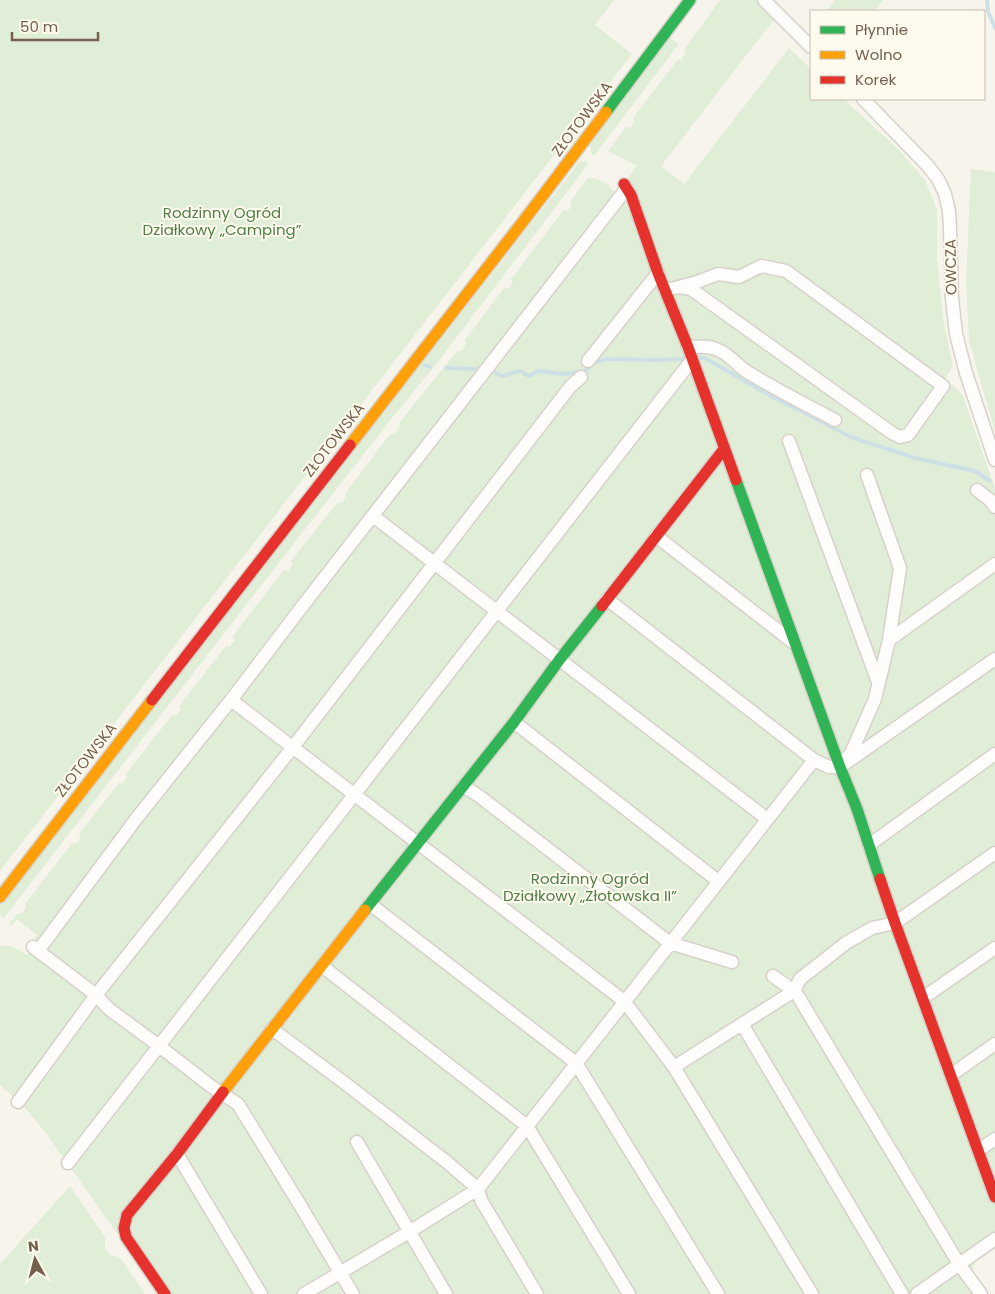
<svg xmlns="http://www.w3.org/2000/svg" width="995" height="1294" viewBox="0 0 995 1294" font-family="Poppins,sans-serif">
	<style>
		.green { fill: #e0eed7 }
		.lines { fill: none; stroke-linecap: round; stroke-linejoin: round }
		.stream { stroke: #cde0e6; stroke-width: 4 }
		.street-casing { stroke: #d6d1c9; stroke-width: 15 }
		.fast-casing { stroke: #d6d1c9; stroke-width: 14 }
		.slow-casing { stroke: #d6d1c9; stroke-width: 14 }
		.jam-casing { stroke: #d6d1c9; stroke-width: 14 }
		.street { stroke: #fefdfc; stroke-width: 12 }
		.fast { stroke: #30b455; stroke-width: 11 }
		.slow { stroke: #ff9f0a; stroke-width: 11 }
		.jam { stroke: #e5322d; stroke-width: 11 }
		.labels { text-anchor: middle; stroke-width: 4; stroke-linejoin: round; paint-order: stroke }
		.street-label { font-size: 15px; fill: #74604c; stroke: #fefaed }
		.park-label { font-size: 15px; fill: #507f47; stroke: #fefaed }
	</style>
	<rect width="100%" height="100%" fill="#f6f4eb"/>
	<path class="green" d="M0,0h614l-19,25 37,29 -632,817z
		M720,0h36l19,18 -114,148 23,18 105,-136 22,21v30h33l55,51 26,30 12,30v50l6,59 10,47 -8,13 13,11 5,6 32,92v760l-20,14 -3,13 14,19h-826l-114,-161 -22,-26 -24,-22v-139h12l15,9 8,-11 -3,-2 5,-7 -20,-16 -5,6 -3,-1 9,-11 3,1 5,-6 -1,-4 47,-61 3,1 6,-6 -2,-4 40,-51 3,1 5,-7 -1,-3 46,-59h4l5,-6 -2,-3 47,-60 3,1 6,-7 -3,-3 52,-67 4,1 5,-7 -2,-3 46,-58h4l5,-6 -1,-3 45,-60h4l6,-7 -1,-4c19,-24 39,-48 58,-72h4l5,-7 -1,-4 39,-52 4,1 5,-7 -2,-3 52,-68 2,-1 2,2 5,-7 -2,-3 18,-24c14,0 19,6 28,16l21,-28 -29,-15 18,-24 4,1 5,-7 -2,-3 45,-59 3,1 5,-7 -2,-3z
		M835,0h48l-9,11h-48z
		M670,38l9,6 -85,112 -3,-3 -1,-8z
		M580,161h5l4,2 -151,199 -46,56 -128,164 -261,337 -3,-4v-10z
		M971,169l24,3v259l-26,-90 -3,-59z
		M70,1186l35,51v11l5,7 8,2 3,2 24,35h-145v-30z"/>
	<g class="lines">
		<path class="stream" d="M987,0l1,11
			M989,14l6,14
			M699,358h6l69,40
			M425,365l5,2
			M446,368l34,1
			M490,370c4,1 7,4 11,6 6,1 13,-6 20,-5l4,3 4,2 9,-5 26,3 15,-2
			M585,371l8,-8 14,-4 50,1 27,-1
			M777,399l74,38 64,21 60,13 15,10"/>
		<defs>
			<path id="street" d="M764,0l47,47
				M863,99l65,67 10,13 7,15 4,17 1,18 2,69 4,36 10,39 29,87
				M665,290l14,-3 12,2 201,144 8,4 8,-2 35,-49 -157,-115 -25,-5 -22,11 -21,-3 -21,8 -18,5
				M688,347c10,0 20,-2 30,3 13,5 20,17 31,23 28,17 57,32 86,47
				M588,361l70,-88
				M789,441l89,241
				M977,490l13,10 5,7
				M373,516l394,303
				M656,536l138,107
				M607,599l207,161 15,7h11l155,-108
				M889,640l106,-76
				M231,700l393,301 50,66 138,227
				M514,722l204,159
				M844,761l7,-8 24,-54 14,-59 11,-72 -33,-93
				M463,786l16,10 191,147 62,19
				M869,845l126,-91
				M370,904l206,159 142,231
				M33,947l63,48 13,14 50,37 53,41 26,17 62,101 53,89
				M38,951l98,-132 95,-119 70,-92 326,-420
				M322,966l205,160 102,168
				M773,976l21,15 4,5 161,268 22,30
				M923,998l72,-50
				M742,1024l160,270
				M272,1029l74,55 102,79 30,26 3,11 56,94
				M674,1067l120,-76 6,-12 46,-36 26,-15 23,-5 100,-70
				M951,1075l44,-31
				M18,1102l78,-107 197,-248 277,-360 11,-10
				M357,1142l89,152
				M979,1150l16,-11
				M177,1154l84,140
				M68,1163l624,-803
				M304,1294l105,-62 69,-43 336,-429
				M917,1294l78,-55"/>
			<path id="fast" d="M606,112l84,-112
				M736,480l104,287 17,42 23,70
				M365,910l149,-188 46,-63 42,-53"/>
			<path id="slow" d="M350,445l175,-226 81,-107
				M0,897l152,-197
				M223,1092l142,-182"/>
			<path id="jam" d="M624,184l7,11 27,78 30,74 48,133
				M602,606l122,-157
				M152,700l198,-255
				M880,879l15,44 100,274
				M165,1294l-39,-57 -2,-9 3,-13 50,-61 46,-62"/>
		</defs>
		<use href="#street" class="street-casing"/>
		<use href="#fast" class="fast-casing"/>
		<use href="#slow" class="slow-casing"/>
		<use href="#jam" class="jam-casing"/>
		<use href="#street" class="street"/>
		<use href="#fast" class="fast"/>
		<use href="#slow" class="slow"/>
		<use href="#jam" class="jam"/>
	</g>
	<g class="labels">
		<g class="street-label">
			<text transform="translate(582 119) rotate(-53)" y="5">ZŁOTOWSKA</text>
			<text transform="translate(951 267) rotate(-91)" y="5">OWCZA</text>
			<text transform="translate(334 440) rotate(-52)" y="5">ZŁOTOWSKA</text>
			<text transform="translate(86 760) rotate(-52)" y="5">ZŁOTOWSKA</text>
		</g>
		<g class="park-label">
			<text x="222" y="218">Rodzinny Ogród<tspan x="222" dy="17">Działkowy „Camping”</tspan></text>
			<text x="590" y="884">Rodzinny Ogród<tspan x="590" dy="17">Działkowy „Złotowska II”</tspan></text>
		</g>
	</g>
	<rect x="810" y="10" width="175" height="90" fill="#fefaed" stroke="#c7bcad"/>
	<rect x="820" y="26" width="25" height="8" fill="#30b455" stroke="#c7bcad"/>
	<text x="855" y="35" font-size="15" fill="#74604c">Płynnie</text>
	<rect x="820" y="51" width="25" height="8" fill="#ff9f0a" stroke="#c7bcad"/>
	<text x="855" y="60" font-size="15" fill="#74604c">Wolno</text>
	<rect x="820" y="76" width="25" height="8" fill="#e5322d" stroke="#c7bcad"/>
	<text x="855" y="85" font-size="15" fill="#74604c">Korek</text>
	<g transform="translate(35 1259) rotate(353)" stroke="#fefaed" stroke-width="4" paint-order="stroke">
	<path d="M0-4L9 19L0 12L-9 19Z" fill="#74604c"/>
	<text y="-8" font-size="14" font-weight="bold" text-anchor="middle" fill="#74604c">N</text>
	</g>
	<path d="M12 32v8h86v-8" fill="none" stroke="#74604c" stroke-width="2.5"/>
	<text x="20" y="32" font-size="15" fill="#74604c" stroke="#fefaed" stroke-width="4" paint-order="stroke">50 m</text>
</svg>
